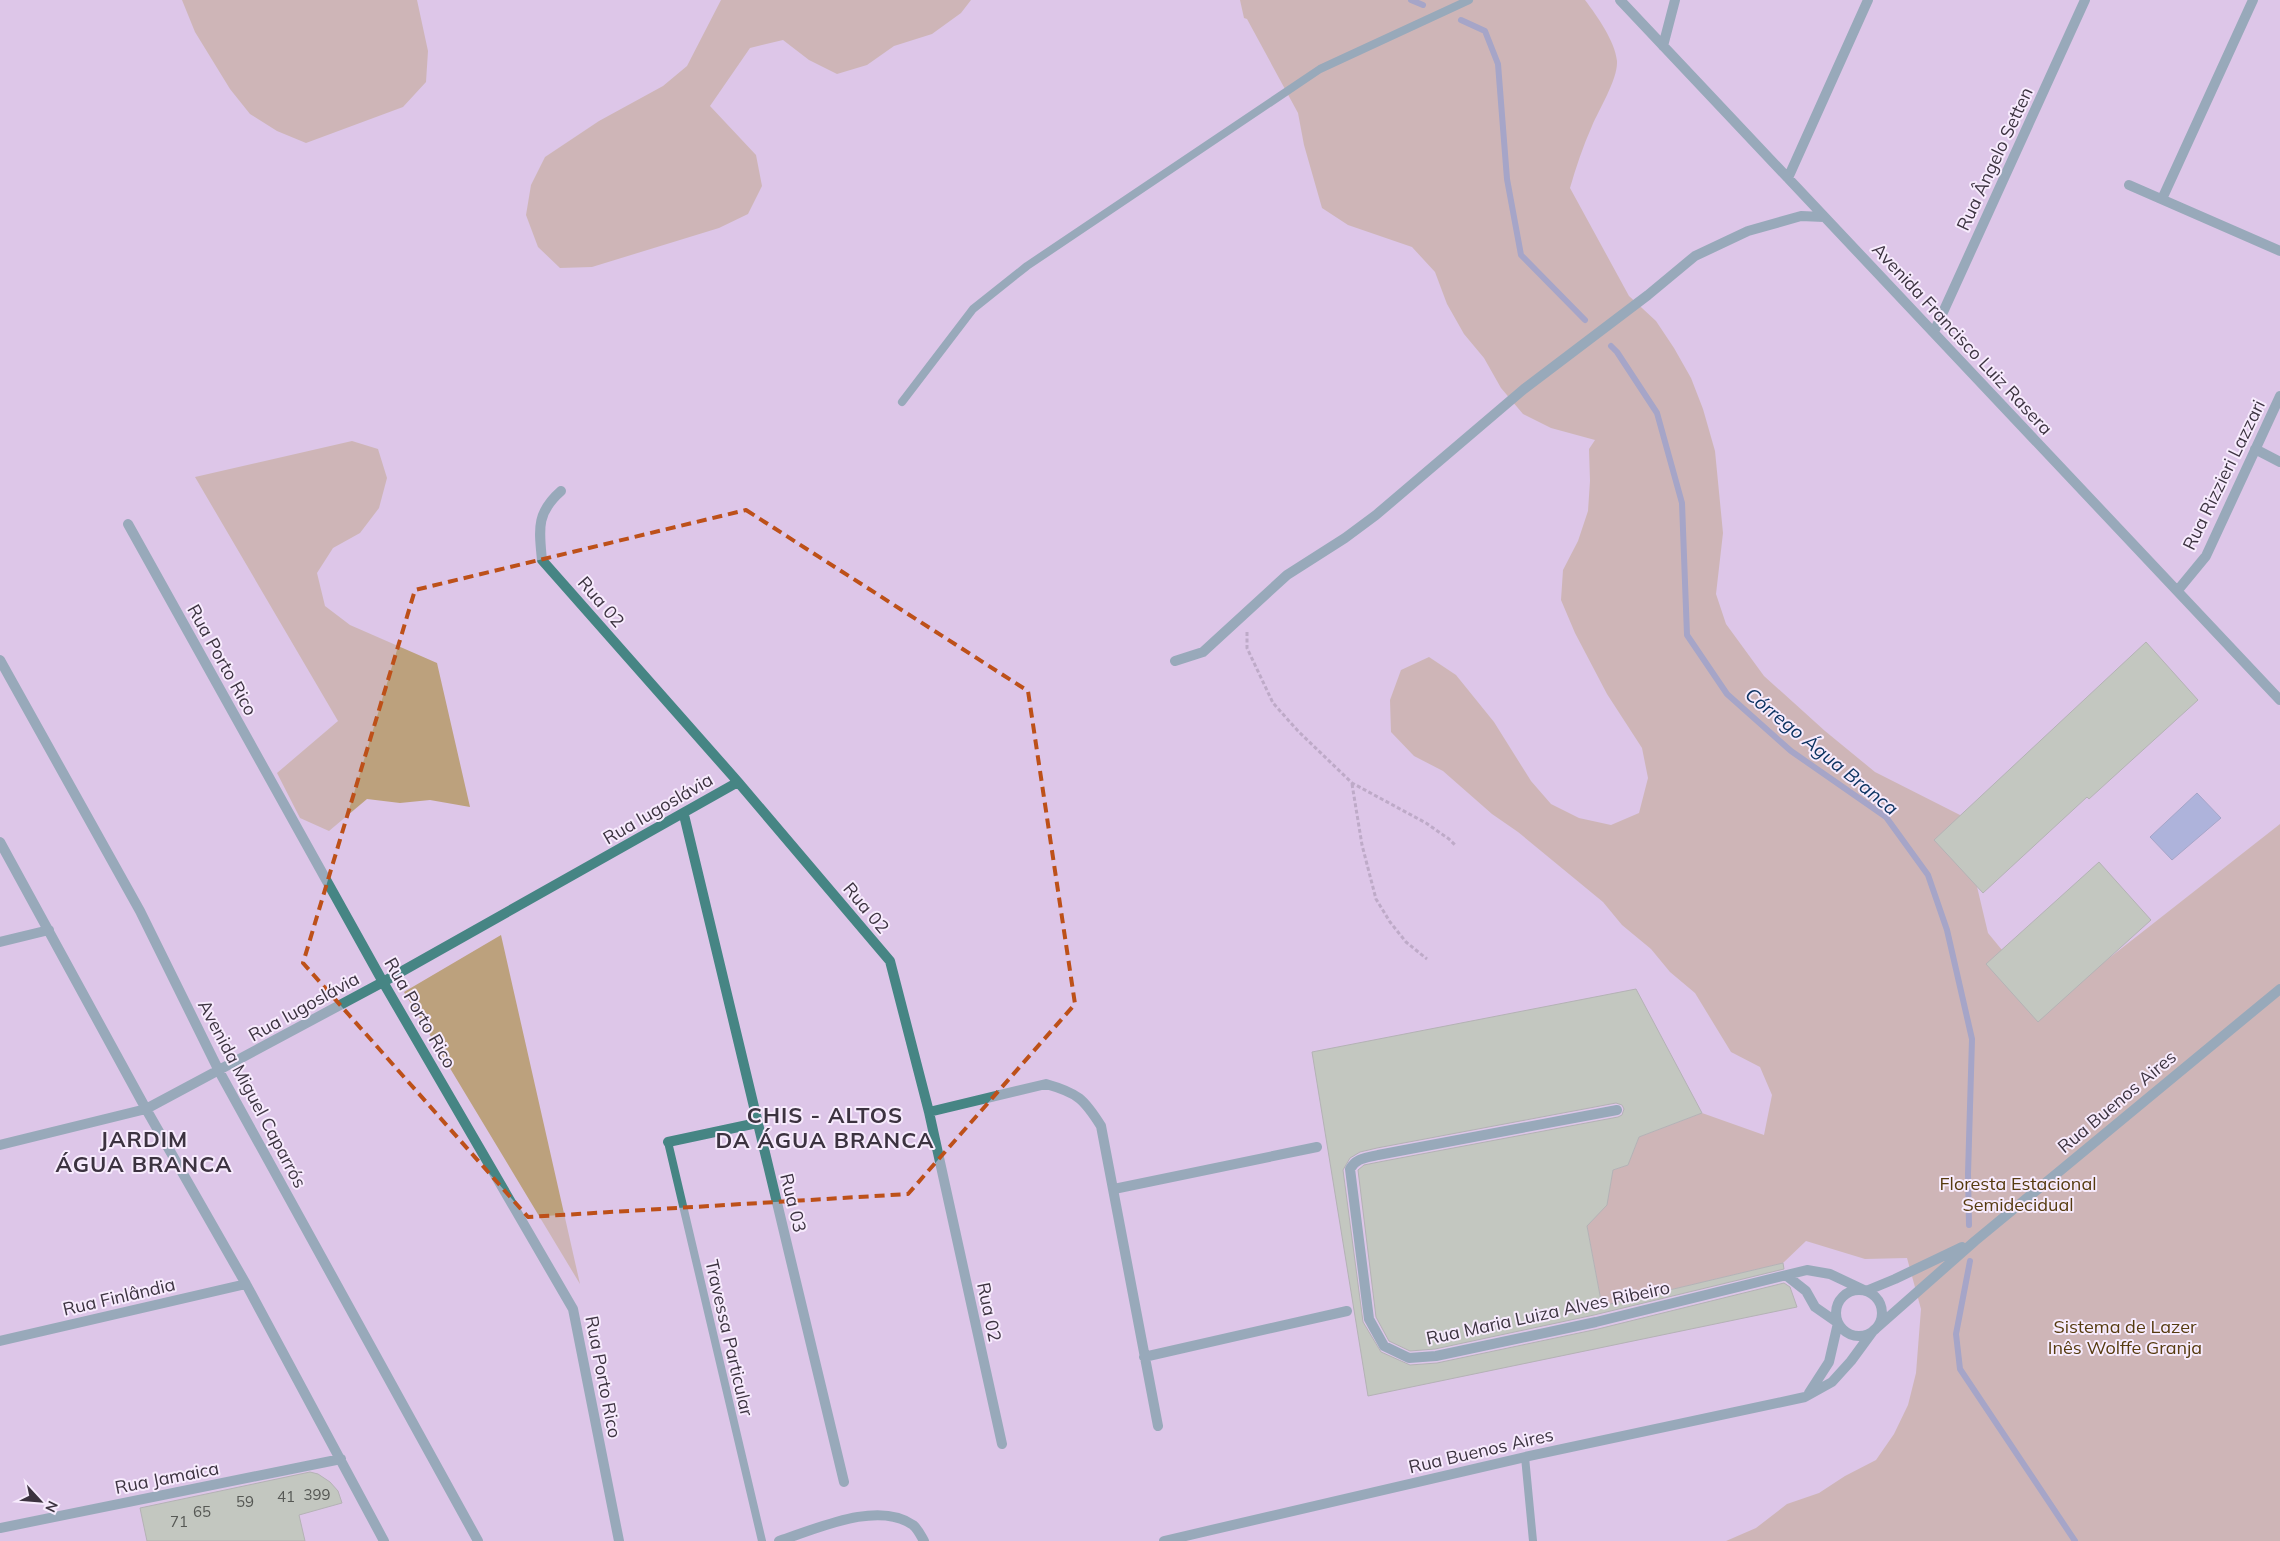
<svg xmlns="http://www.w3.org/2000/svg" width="2280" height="1541" viewBox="0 0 2280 1541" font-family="Mulish,sans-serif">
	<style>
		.green { fill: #bca17d }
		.water { fill: #759bcc; stroke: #647ca2 }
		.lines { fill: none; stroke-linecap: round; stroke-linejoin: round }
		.stream { stroke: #647ca2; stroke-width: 6 }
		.building { fill: #a4c790; stroke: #839978 }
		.path { stroke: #9a88a2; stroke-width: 3; stroke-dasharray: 4 2.5; stroke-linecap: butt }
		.service { stroke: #468584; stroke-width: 8 }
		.minor { stroke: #468584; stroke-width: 10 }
		.marked { fill: none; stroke: #bd5019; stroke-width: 4; stroke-dasharray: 10 6; stroke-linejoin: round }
		.labels { text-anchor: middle; stroke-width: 4; stroke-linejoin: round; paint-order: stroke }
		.number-label { font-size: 15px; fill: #565854 }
		.street-label { font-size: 18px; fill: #3c3340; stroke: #f7ebfd }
		.park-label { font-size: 18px; fill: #553a0e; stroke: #f7ebfd }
		.water-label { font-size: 19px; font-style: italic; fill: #0c3361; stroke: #f7ebfd }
		.district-label { font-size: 22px; font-weight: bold; letter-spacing: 1px; fill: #3c3340; stroke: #f7ebfd }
	</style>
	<rect width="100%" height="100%" fill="#ddc6e8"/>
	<path class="green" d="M182,0h235l11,51 -2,31 -23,25 -97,36 -29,-12 -27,-17 -20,-25 -35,-57z
		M721,0h250l-10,13 -29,21 -38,12 -27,19 -30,9 -28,-14 -26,-20 -33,8 -40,58 46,49 6,31 -14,28 -29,14 -127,39 -32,1 -22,-21 -12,-32 5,-30 14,-28 54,-36 64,-35 24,-20z
		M1240,0h345c12,16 30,41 32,61 1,18 -18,48 -25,65 -9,20 -16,41 -22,62l59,108 27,25 18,27 17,30 12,31 12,42 8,82 -7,61 10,30 38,52 61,55 50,41 85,43 28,118 60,73 232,-182v717h-554l30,-13 31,-24 32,-11 26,-17 31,-16 18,-26 14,-29 8,-32 5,-64 -14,-51 -42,1 -59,-18 -23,22 -181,43 -15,-80 19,-21 7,-35 15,-5 11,-28 63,-24 62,22 8,-40 -12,-28 -29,-15 -36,-59 -25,-21 -19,-23 -29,-24 -19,-23 -85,-70 -26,-18 -49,-43 -29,-15 -23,-24 -1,-32 11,-30 28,-13 27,18 38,47 37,59 20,23 28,14 32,7 28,-12 9,-35 -6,-30 -35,-54 -32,-61 -14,-33 2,-30 15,-29 10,-30 2,-30 -1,-32 6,-9 -44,-12 -28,-14 -22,-26 -17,-30 -20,-24 -17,-30 -12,-32 -23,-25 -64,-22 -26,-17 -18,-63 -6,-32 -51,-94 -3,-1z
		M352,441l26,8 9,29 -8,30 -19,25 -27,15 -16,25 8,33 25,19 87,38 33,144 -40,-7 -30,3 -33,-4 -38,32 -29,-13 -23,-45 61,-52 -143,-244z
		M501,935l79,349 -176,-292z"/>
	<path class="water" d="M2197,793l24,25 -49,42 -22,-23z"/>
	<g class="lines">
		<path class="stream" d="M1411,0l12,5
			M1461,20l24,11 13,33 9,115 14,76 64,65
			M1611,346l6,6 40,61 25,90 5,132 40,59 64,57 95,66 42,58 19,55 25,109 -4,135 1,51
			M1970,1261l-14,73 4,35 115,172"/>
	</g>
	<path class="building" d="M2146,642l52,58 -109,99 -2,-2 -104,96 -49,-53z
		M2099,862l52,58 -113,102 -52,-58z
		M1636,989l66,124 -63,24 -11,28 -15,5 -6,35 -20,21 15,80 181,-43 1,6 -190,46 -159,34 -25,2 -21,-10 -13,-24 -18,-147 6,-5 15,-3 239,-45 4,-2 2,-6 -2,-4 -6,-2 -239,45 -17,4 -10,6 -7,12 20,152 18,30 29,13 27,-2 161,-34 186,-46 6,4 7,20 -429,89 -56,-344z
		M310,1472l8,2 12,8 8,9 4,12 -43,12 6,26h-158l-7,-33z"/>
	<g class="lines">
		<path class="path" d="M1247,632v16l26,55 25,28 54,52 74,40 23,16 7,7
			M1352,784l10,61 14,54 14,23 16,20 21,17"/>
		<path class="service" d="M902,402l71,-93 54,-43 293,-197 149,-69
			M668,1142l94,399
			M1525,1457l8,84"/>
		<path class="minor" d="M1620,0l660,700
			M1663,46l12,-46
			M1788,178l80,-178
			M2129,185l151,66
			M2162,199l91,-199
			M1934,332l151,-332
			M2255,449l25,13
			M561,491c-25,22 -22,38 -19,69l196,222 152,179 39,151 73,332
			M128,524l255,458 190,327 46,232
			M2178,590l28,-34 74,-160
			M0,660l140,251 79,160 259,470
			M1175,661l28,-9 84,-77 58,-37 31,-23 148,-126 124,-94 47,-39 53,-25 53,-15 23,1
			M684,815l160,667
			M0,842l146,267 100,175 138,257
			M0,942l49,-12
			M1617,1110l-239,45c-12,3 -22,3 -28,14l19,150 15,27 25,12 27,-2 160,-34 211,-52 23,4 36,17 29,-12 67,-32
			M929,1112l117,-28c32,9 38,15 55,42l57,300
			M668,1142l89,-19
			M0,1145l146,-36 237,-127 355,-200
			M1114,1189l203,-42
			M1787,1276l19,15 9,16 23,16 -9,39 -20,31
			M1836 1313a23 23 0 1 1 46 0a23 23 0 1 1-46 0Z
			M0,1341l246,-57
			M1144,1357l203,-46
			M0,1528l341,-69
			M779,1541c37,-12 99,-41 134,-16 5,4 8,11 11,16
			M1164,1541l361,-84 280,-60 27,-15 19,-21 22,-30 102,-90 305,-252"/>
	</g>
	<path d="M0 0H2280V1541H0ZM746,510l282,181 47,313 -167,190 -380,23 -225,-254 112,-373z" fill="#ddc6e8" fill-opacity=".55" fill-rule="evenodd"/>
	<path class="marked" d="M746,510l282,181 47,313 -167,190 -380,23 -225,-254 112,-373z"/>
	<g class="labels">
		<g class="number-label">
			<text x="317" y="1500">399</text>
			<text x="286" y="1502">41</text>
			<text x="245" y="1507">59</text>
			<text x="202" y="1517">65</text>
			<text x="179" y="1527">71</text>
		</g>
		<g class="street-label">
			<text transform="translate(1995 159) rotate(-65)" y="6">Rua Ângelo Setten</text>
			<text transform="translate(1962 339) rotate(47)" y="6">Avenida Francisco Luiz Rasera</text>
			<text transform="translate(2224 475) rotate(-64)" y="6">Rua Rizzieri Lazzari</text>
			<text transform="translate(601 602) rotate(49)" y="6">Rua 02</text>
			<text transform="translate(222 660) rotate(61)" y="6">Rua Porto Rico</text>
			<text transform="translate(658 809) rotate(-30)" y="6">Rua Iugoslávia</text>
			<text transform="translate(866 908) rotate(50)" y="6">Rua 02</text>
			<text transform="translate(304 1007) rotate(-29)" y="6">Rua Iugoslávia</text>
			<text transform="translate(420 1013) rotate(60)" y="6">Rua Porto Rico</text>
			<text transform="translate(252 1094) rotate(62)" y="6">Avenida Miguel Caparrós</text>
			<text transform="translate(2117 1102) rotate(-40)" y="6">Rua Buenos Aires</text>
			<text transform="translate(793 1203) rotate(76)" y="6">Rua 03</text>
			<text transform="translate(119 1297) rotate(-13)" y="6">Rua Finlândia</text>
			<text transform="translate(989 1312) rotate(78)" y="6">Rua 02</text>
			<text transform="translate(1548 1313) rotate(-12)" y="6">Rua Maria Luiza Alves Ribeiro</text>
			<text transform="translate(729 1338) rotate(77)" y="6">Travessa Particular</text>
			<text transform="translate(603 1377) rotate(79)" y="6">Rua Porto Rico</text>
			<text transform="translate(1481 1451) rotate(-13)" y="6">Rua Buenos Aires</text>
			<text transform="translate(167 1478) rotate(-11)" y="6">Rua Jamaica</text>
		</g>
		<g class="park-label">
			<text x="2018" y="1190">Floresta Estacional<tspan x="2018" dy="21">Semidecidual</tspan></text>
			<text x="2125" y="1333">Sistema de Lazer<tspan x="2125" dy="21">Inês Wolffe Granja</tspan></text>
		</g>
		<g class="water-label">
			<text transform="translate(1822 751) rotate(39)" y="7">Córrego Água Branca</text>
		</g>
		<g class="district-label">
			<text x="825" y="1123">CHIS - ALTOS<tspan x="825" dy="25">DA ÁGUA BRANCA</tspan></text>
			<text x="144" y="1147">JARDIM<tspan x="144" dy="25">ÁGUA BRANCA</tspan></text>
		</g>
	</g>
	<g transform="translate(40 1501) rotate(116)" stroke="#f7ebfd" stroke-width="4" paint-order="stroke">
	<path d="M0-4L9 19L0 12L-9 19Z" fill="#3c3340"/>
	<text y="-8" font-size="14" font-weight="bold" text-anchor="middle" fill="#3c3340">N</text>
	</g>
</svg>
